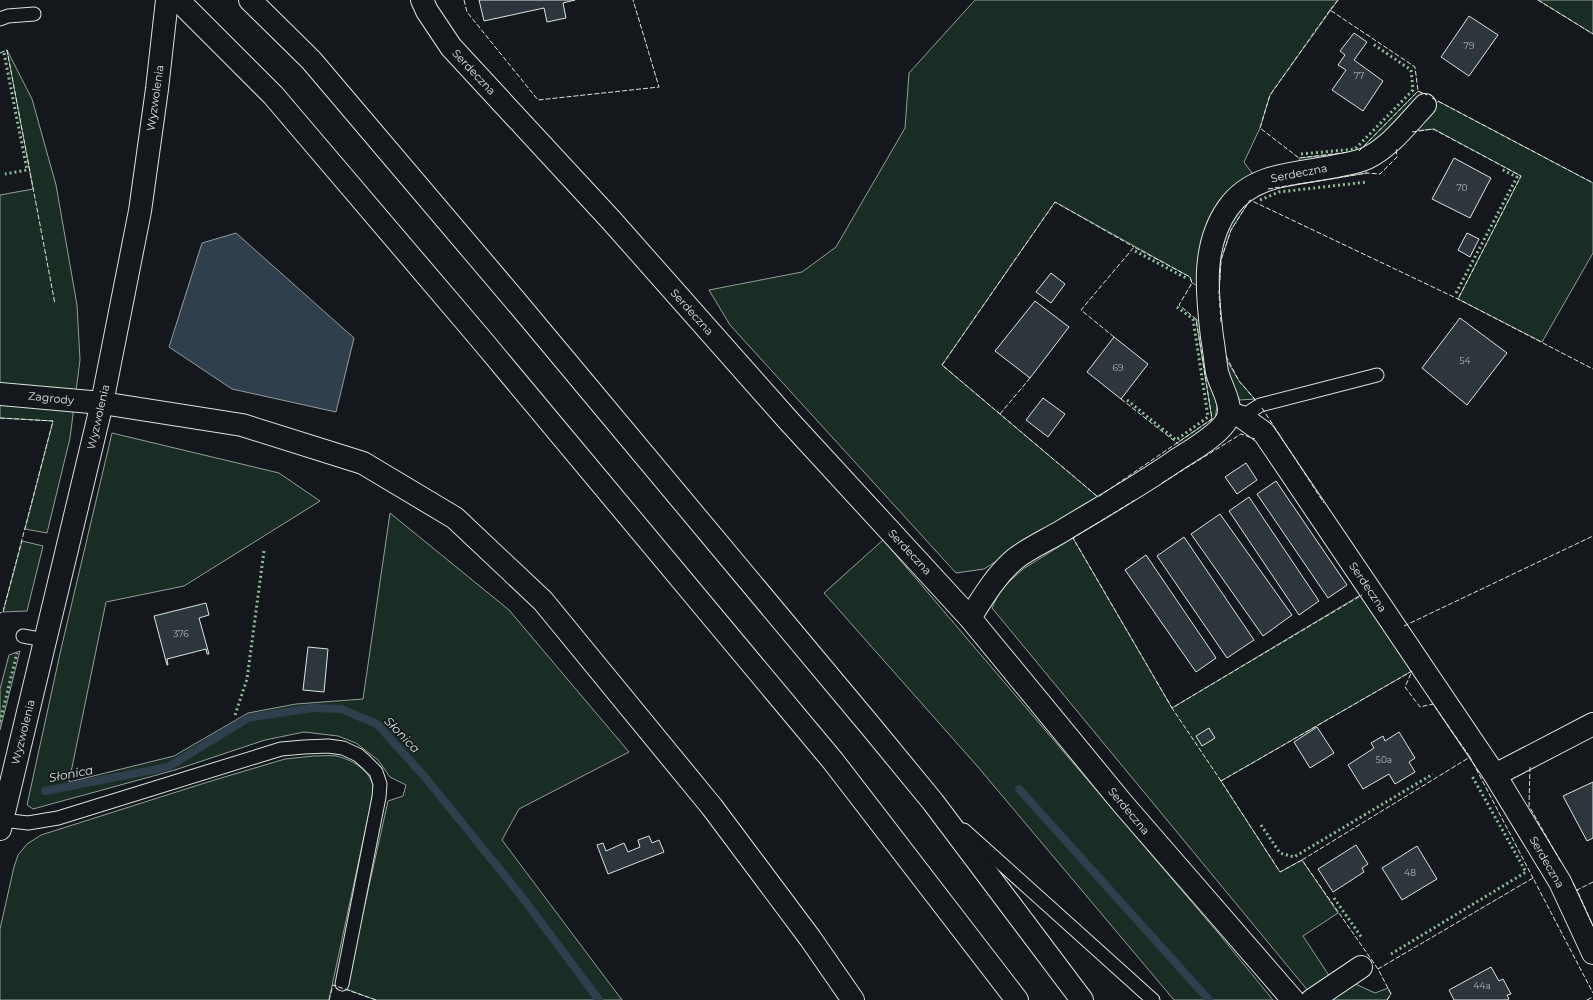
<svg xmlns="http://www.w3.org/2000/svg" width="1593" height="1000" viewBox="0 0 1593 1000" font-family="Montserrat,sans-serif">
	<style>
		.green { fill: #1a2d24; stroke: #939e99 }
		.water { fill: #2f3f4d; stroke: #939e99 }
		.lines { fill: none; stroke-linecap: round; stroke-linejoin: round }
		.stream { stroke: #2f3f4d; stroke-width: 8 }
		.building { fill: #2c363c; stroke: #d8e6dc }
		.service-casing { stroke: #d8e6dc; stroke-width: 15 }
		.minor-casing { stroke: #d8e6dc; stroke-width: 24 }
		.tertiary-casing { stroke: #d8e6dc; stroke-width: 24 }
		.motorway-casing { stroke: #d8e6dc; stroke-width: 24 }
		.service { stroke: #14181c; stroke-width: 13 }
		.minor { stroke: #14181c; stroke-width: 22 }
		.tertiary { stroke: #14181c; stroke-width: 22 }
		.motorway { stroke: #14181c; stroke-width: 22 }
		.hedge { stroke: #8ac095; stroke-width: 3; stroke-dasharray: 2 3; stroke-linecap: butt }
		.fence { stroke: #d8e6dc; stroke-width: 1; stroke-dasharray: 5 2; stroke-linecap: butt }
		.labels { text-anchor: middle; stroke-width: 3; stroke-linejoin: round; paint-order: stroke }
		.number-label { font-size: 9px; fill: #adbab4 }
		.street-label { font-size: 11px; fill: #d8e6dc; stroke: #14181c }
		.water-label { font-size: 12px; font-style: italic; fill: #d8e6dc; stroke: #14181c }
	</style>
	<rect width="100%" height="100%" fill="#14181c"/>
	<path class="green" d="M975,0h363l-68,95 -10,33 -16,34 10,14 -54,111 -8,-4 -2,-6 -135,-75 -113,163 156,132 -114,72 -28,4 -226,-248 -21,-35 93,-18 34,-25 69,-119 4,-55z
		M1538,0h55v34z
		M7,50l25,49 24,86 21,120 3,55 -10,78 -23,95 -22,-4 28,-108 -53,-3v-223l33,-6z
		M1418,91l7,4c-19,20 -39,48 -66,59 -18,7 -39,7 -58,10l-2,-6 59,-6z
		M1438,101l155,82v70l-51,89 -84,-43 63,-123 -87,-47 -21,2z
		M1364,168l3,5 -101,17 -16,10 -19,30 -10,30 -2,33 3,38 4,28 13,22 16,18 -15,1 -10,-17 -6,-13 -10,-98 15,-53 24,-24 12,-8z
		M1196,319l7,6 14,81 -2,13 -3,5 -32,21 -3,-2 35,-24z
		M112,433l167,40 41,28 -136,85 -78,16 -37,180 105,-26 74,-43 48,-9 67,-5 27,-186 119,97 120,142 -110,57 -17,31 120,160h-246l-30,-11 42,-188 15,-5 3,-11 -16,-8 -12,-17 -22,-17 -18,-7 -34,-4 -39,8 -90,30 -142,39 -6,-4 34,-156z
		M1073,538l99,170 190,-114 50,77 -191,110 59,91 22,-12 36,53 -35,23 27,41 -21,15 -317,-384 9,-19 22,-20z
		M883,540l336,394 54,66h-99l-196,-233 -154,-174z
		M22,541l21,5 -16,65 -24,1z
		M20,651l-20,79v-41l9,-34z
		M313,756c8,0 15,-1 23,0 15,3 34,14 37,30 1,4 -1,9 -1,13l-43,201h-329v-71l14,-62 4,-12 9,-11 14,-9 170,-54 74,-22z
		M1349,981l26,12 13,-5 3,6 -4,6h-67z"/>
	<path class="water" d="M236,233l118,105 -18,74 -104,-23 -63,-42 33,-104z"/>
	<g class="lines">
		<path class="stream" d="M1019,789l190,211
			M45,791l123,-24 80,-49 64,-10 29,1 36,15 47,52 98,121 77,103"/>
	</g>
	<path class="building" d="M479,0h96l-12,3 3,15 -19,4 -3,-14 -60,13z
		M1469,16l29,19 -29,41 -28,-19z
		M1354,33l13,9 -13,18 29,21 -20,30 -31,-21 14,-20 -8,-5 7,-10 -5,-4z
		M1454,158l37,20 -21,40 -38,-19z
		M1467,233l12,6 -9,18 -12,-7z
		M1051,273l14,11 -14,19 -15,-11z
		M1035,301l34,26 -39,51 -35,-27z
		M1460,318l47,35 -40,52 -45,-37z
		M1114,337l34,27 -27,35 -34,-27z
		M1043,398l22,16 -17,23 -22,-17z
		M1246,463l11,17 -20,14 -12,-17z
		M1276,481l71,104 -19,13 -71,-104z
		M1249,497l70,104 -20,14 -70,-104z
		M1220,514l72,101 -29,21 -72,-102z
		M1184,537l70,103 -27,18 -70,-102z
		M1146,555l70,103 -20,14 -71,-102z
		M206,603l3,12 -10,3 10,36h-2l-1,-5 -39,10 1,6h-1l-13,-49z
		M308,647l20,2 -4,43 -21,-2z
		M1317,727l17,26 -24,15 -16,-26z
		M1209,728l6,10 -13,8 -6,-10z
		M1399,732l16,26 -6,4 6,10 -20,12 -6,-10 -26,15 -15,-24 26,-17 -3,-5 12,-7 2,5z
		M1593,782v56l-6,3 -24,-45z
		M649,836l3,7 7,-3 5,12 -56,22 -11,-29 6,-2 3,8 18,-8 4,9 12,-5 -2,-7z
		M1356,845l12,19 -6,4 2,4 -31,20 -15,-23z
		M1417,846l20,33 -35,21 -20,-32z
		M1491,967l8,14 4,-2 8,15 -4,1 2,4 -2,1h-53l-5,-10z"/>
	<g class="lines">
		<defs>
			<path id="service" d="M0,19l8,-3 26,-2
				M1242,417l18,-12 117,-30
				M23,636l22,4
				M2,820l26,3 30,-5 223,-69 23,-2 24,-1 15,2 15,7 8,7 10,10 4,12 -1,13 -37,187
				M964,830l189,170"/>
			<path id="minor" d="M422,0l5,11 24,36 160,173 177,200 182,198 153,186 170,196
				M0,394l102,9 140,22 121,38 92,55 88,83 169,206 98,131 43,62
				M1229,413l13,4 22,16 231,342 65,107 33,71
				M970,618c13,-21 26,-43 45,-59 14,-11 32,-19 47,-28 38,-23 77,-45 113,-70 15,-10 39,-23 50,-38 11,-15 -4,-35 -8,-51 -2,-12 -3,-24 -5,-35 -5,-43 -11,-91 16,-129 26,-37 74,-34 113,-43 9,-2 18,-3 26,-7 23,-11 41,-35 58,-53
				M1495,775l98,-51
				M1312,1000l49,-33"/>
			<path id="tertiary" d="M0,829l102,-426 38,-192 17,-122 10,-89"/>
			<path id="motorway" d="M178,0l95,95 207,243 353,423 184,239
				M250,0l61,60 208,245 354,424 60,73 149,198"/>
		</defs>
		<use href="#service" class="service-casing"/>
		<use href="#minor" class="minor-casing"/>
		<use href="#tertiary" class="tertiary-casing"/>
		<use href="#motorway" class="motorway-casing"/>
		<use href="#service" class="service"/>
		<use href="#minor" class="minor"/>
		<use href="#tertiary" class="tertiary"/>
		<use href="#motorway" class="motorway"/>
		<path class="hedge" d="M4,53l23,117 -22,4
			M1301,154l54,-5 58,-59 -2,-20 -38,-26
			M1260,200l19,-8 88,-10
			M1135,251l51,27
			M1456,293l61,-116 -16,-8
			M1127,400l49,40 32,-23 -15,-98 -16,-12
			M235,715l12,-36 17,-128
			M0,722l17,-69
			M1261,825l19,28 14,4 139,-83
			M1334,898l28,40
			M1391,954l135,-82 -54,-96"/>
		<path class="fence" d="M464,0l3,12 71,88 121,-13 -26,-87
			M1338,0l-8,10 85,57 3,24 9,4
			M1538,0l55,34
			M1330,10l-60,85 -10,33 39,30 50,-6
			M0,53l7,-3 48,254
			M1432,98l161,85
			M1412,132l21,-3 88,47 -63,123
			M1359,151l59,-60
			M1268,189l99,-16 13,1 17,-17 -1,-9
			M1221,322l-2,-29 2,-33 10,-30 19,-30 208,99 135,70
			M1114,337l-33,-27 53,-63 56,30 2,6 -13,22 17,14 16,100 -114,78 -156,-132 113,-163 79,45
			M1226,356l13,25 18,21
			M1121,399l56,44
			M1262,408l62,95
			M1000,414l30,-36
			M0,418l53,3 -50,191 -3,1
			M1162,483l79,-49 14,5
			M1135,500l-62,38 99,170
			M1404,626l189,-90
			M1530,767l-1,39 32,56
			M1221,781l-49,-73 190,-113
			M1302,860l-22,12 -59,-91 191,-110 -7,16 15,20 13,-3 37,53
			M1593,882l-16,8 16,36
			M1573,883l4,7
			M1378,969l-76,-109 168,-103 63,121
			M329,1000l4,-15 43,15
			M1387,1000l4,-6 -13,-25 155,-91 60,115
			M1587,1000l6,-3"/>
	</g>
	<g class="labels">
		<g class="number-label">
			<text x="1469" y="49">79</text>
			<text x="1359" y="79">77</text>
			<text x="1462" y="191">70</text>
			<text x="1465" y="364">54</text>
			<text x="1118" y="371">69</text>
			<text x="181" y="637">376</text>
			<text x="1384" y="763">50a</text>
			<text x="1410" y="876">48</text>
			<text x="1482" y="989">44a</text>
		</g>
		<g class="street-label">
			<text transform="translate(474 72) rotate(47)" y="4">Serdeczna</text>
			<text transform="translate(155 98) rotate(-82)" y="4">Wyzwolenia</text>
			<text transform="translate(1299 173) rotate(-11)" y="4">Serdeczna</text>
			<text transform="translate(692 312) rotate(48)" y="4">Serdeczna</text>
			<text transform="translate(51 398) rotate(6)" y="4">Zagrody</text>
			<text transform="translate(98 417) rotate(-77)" y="4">Wyzwolenia</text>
			<text transform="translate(910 552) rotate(47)" y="4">Serdeczna</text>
			<text transform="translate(1368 587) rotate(56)" y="4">Serdeczna</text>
			<text transform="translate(23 732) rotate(-76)" y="4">Wyzwolenia</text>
			<text transform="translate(1129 811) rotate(50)" y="4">Serdeczna</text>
			<text transform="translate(1547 862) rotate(60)" y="4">Serdeczna</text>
		</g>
		<g class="water-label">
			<text transform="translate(402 735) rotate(46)" y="4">Słonica</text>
			<text transform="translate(71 774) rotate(-11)" y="4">Słonica</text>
		</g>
	</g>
</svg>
